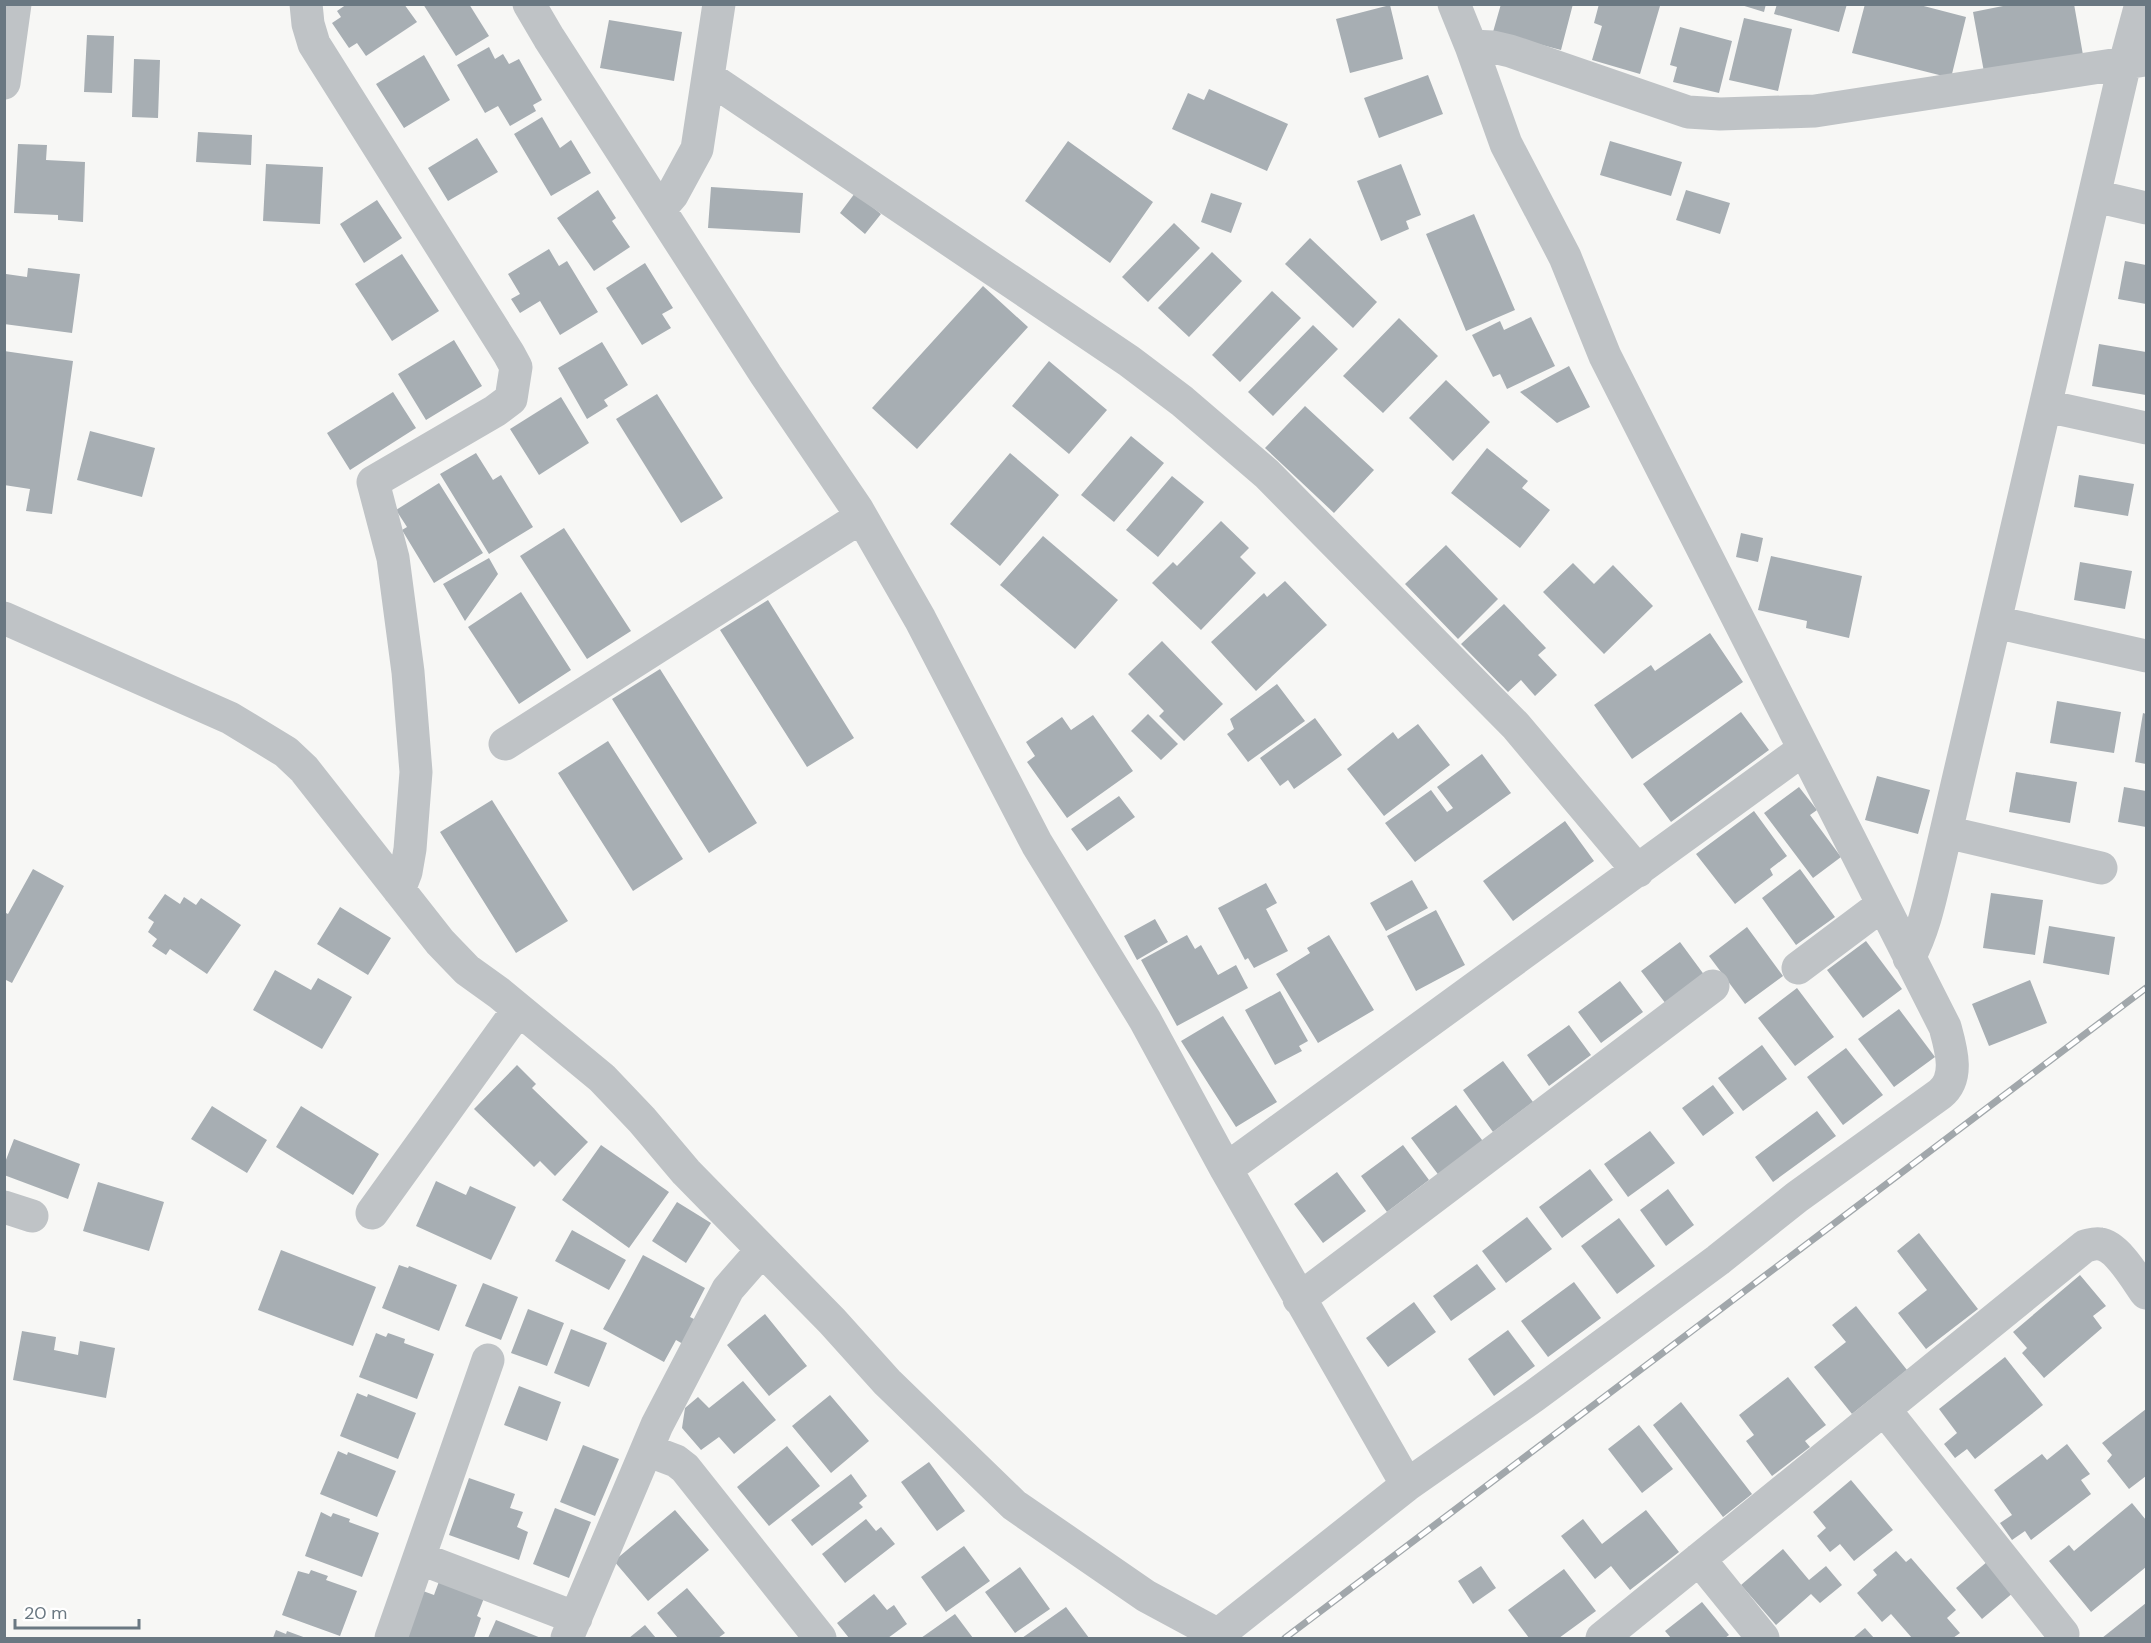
<svg xmlns="http://www.w3.org/2000/svg" width="2151" height="1643" viewBox="0 0 2151 1643" font-family="'DM Sans',sans-serif">
	<style>
		.building { fill: #a7aeb3 }
		.lines { fill: none; stroke-linecap: round; stroke-linejoin: round }
		.minor { stroke: #bfc3c6; stroke-width: 33 }
		.rail-casing { stroke: #a1a7ab; stroke-width: 7 }
		.rail { stroke: #fff; stroke-width: 4.5; stroke-dasharray: 14; stroke-linecap: butt }
	</style>
	<rect width="100%" height="100%" fill="#f7f7f5"/>
	<path class="building" d="M347,4h57l13,18 -51,34 -9,-13 -8,5 -17,-25 9,-6 -4,-6z
		M423,4h46l20,32 -33,20z
		M1501,4h72l-12,46 -68,-18z
		M1599,4h55l6,2 -20,68 -48,-14 10,-34 -8,-3z
		M1738,4h28l-2,8z
		M1777,4h70l-8,28 -65,-18z
		M1865,4h51l50,13 -15,61 -99,-25z
		M2013,4h61l9,51 -99,17 -11,-60z
		M1390,5l13,54 -53,14 -14,-54z
		M1744,18l48,11 -14,62 -49,-11z
		M609,20l73,12 -8,49 -74,-13z
		M1680,27l52,14 -13,52 -46,-11 4,-15 -7,-2z
		M87,35l27,1 -2,57 -28,-1z
		M489,47l6,12 8,-5 6,10 10,-5 23,41 -9,5 3,6 -26,15 -12,-20 -13,7 -28,-48z
		M424,55l26,45 -46,28 -28,-44z
		M134,59l26,1 -2,58 -26,-1z
		M1428,75l15,39 -64,24 -15,-40z
		M1209,89l79,35 -21,47 -95,-42 16,-36 16,7z
		M542,117l18,31 11,-8 20,33 -40,23 -37,-62z
		M198,132l54,3 -1,30 -55,-3z
		M477,138l21,34 -50,29 -20,-33z
		M1068,141l85,61 -43,61 -85,-62z
		M1610,141l72,21 -11,34 -71,-21z
		M18,144l29,1 -1,15 39,2 -2,60 -25,-2v-5l-44,-2z
		M266,164l57,3 -3,57 -57,-3z
		M1401,164l20,51 -15,6 3,8 -28,12 -24,-60z
		M711,187l92,6 -3,40 -92,-5z
		M598,190l18,28 -4,3 18,26 -36,24 -37,-53z
		M1686,190l44,13 -10,31 -44,-14z
		M855,193l26,21 -16,20 -25,-21z
		M1211,193l31,10 -11,30 -30,-11z
		M377,200l25,38 -38,25 -24,-39z
		M1474,214l41,96 -49,21 -40,-97z
		M1174,223l26,25 -52,54 -26,-25z
		M1310,238l67,64 -24,26 -68,-64z
		M549,249l10,17 8,-5 31,51 -38,23 -20,-34 -20,12 -9,-14 9,-5 -12,-20z
		M1212,252l30,29 -53,56 -31,-29z
		M402,254l37,57 -47,30 -37,-57z
		M2125,261l21,4v39l-28,-5z
		M645,263l28,45 -11,6 9,14 -29,17 -36,-57z
		M28,268l52,6 -8,59 -68,-9 2,-50 21,3z
		M983,286l45,41 -111,122 -45,-41z
		M1272,291l29,27 -61,64 -28,-27z
		M1531,317l24,49 -48,23 -7,-15 -7,3 -21,-42 28,-14 4,9z
		M1399,318l39,38 -55,57 -40,-37z
		M1313,325l25,24 -65,67 -25,-24z
		M454,340l28,46 -56,34 -28,-46z
		M602,342l26,43 -24,15 4,6 -21,13 -29,-51z
		M2099,344l47,8v43l-54,-9z
		M4,351l69,10 -21,153 -26,-3 4,-22 -26,-4z
		M1049,361l58,49 -38,44 -57,-48z
		M1569,366l21,41 -33,16 -37,-31z
		M1446,380l44,42 -37,39 -44,-43z
		M393,392l23,36 -66,42 -23,-37z
		M657,394l66,104 -42,25 -65,-104z
		M561,397l28,46 -50,32 -29,-46z
		M1305,406l69,64 -40,43 -69,-65z
		M90,431l65,17 -13,49 -65,-17z
		M1131,436l33,27 -50,59 -33,-27z
		M1487,448l41,33 -6,7 28,22 -30,38 -69,-55z
		M476,453l17,27 8,-5 32,52 -44,27 -49,-80z
		M1010,453l49,42 -59,71 -50,-42z
		M2079,475l55,9 -6,32 -54,-9z
		M1172,476l32,26 -46,55 -32,-27z
		M439,483l44,70 -49,30 -32,-53 5,-3 -11,-17z
		M1221,521l28,27 -9,9 16,16 -55,57 -49,-47 21,-21 4,4z
		M564,528l67,103 -44,28 -67,-103z
		M1741,533l22,5 -5,24 -22,-5z
		M1043,536l75,64 -43,49 -75,-64z
		M1446,545l52,54 -40,40 -53,-55z
		M1771,556l91,20 -13,62 -43,-10 1,-7 -49,-11z
		M489,558l9,16 -33,47 -22,-37z
		M2080,562l52,9 -7,38 -51,-9z
		M1573,563l21,21 19,-19 40,41 -49,48 -61,-62z
		M1285,581l42,44 -71,66 -45,-49 53,-49 3,4z
		M521,592l50,78 -52,34 -51,-77z
		M768,600l86,138 -47,29 -87,-137z
		M1504,604l42,44 -8,7 19,20 -22,21 -14,-16 -13,12 -47,-48z
		M1710,633l33,49 -111,77 -38,-54 57,-40 4,6z
		M1162,641l61,63 -39,37 -25,-25 5,-5 -36,-37z
		M660,669l97,154 -48,30 -97,-154z
		M1277,684l28,37 -57,41 -21,-28 7,-5 -4,-10z
		M2057,701l64,11 -7,41 -64,-10z
		M1741,712l28,38 -98,72 -28,-38z
		M2143,713l3,1v50l-11,-2z
		M1148,714l30,30 -17,16 -30,-29z
		M1093,715l40,56 -66,47 -40,-56 8,-6 -9,-14 36,-25 9,13z
		M1315,718l27,37 -48,34 -6,-9 -8,6 -20,-28z
		M1418,724l32,41 -66,51 -37,-47 46,-37 5,7z
		M608,741l75,118 -50,32 -75,-118z
		M1482,754l29,39 -96,69 -30,-39 46,-33 16,22 6,-4 -16,-21z
		M2016,772l61,10 -7,41 -61,-11z
		M1877,776l53,14 -12,44 -53,-14z
		M1799,787l18,23 -7,5 31,42 -28,21 -49,-65z
		M2124,787l22,4v36l-28,-5z
		M1119,796l16,21 -48,34 -16,-22z
		M492,800l76,121 -52,32 -76,-121z
		M1754,811l33,45 -17,13 3,6 -38,29 -39,-50z
		M1565,821l29,40 -81,60 -30,-40z
		M33,869l31,17 -52,97 -8,-4v-67l4,2z
		M1800,869l35,48 -39,28 -34,-47z
		M1412,880l16,28 -42,23 -16,-28z
		M1266,883l11,20 -11,6 22,42 -34,17 -6,-10 -3,2 -27,-52z
		M1991,893l52,7 -8,55 -52,-7z
		M165,894l15,10 4,-7 12,8 5,-7 40,27 -34,49 -37,-25 -4,6 -14,-9 5,-7 -9,-7 6,-10 -6,-4z
		M340,907l51,31 -23,37 -51,-31z
		M1436,910l29,55 -49,26 -29,-55z
		M1155,919l13,23 -31,18 -13,-24z
		M2049,926l66,11 -6,38 -66,-12z
		M1747,927l36,49 -38,28 -36,-48z
		M1187,935l8,14 6,-4 17,30 18,-10 12,23 -71,38 -36,-66z
		M1329,935l45,75 -56,33 -42,-69 34,-21 -3,-5z
		M1866,941l36,48 -39,29 -36,-48z
		M1680,942l25,34 -39,28 -25,-33z
		M275,970l36,20 7,-12 34,19 -30,52 -69,-39z
		M2030,980l17,43 -58,23 -17,-42z
		M1620,981l23,31 -42,31 -23,-31z
		M1797,988l37,49 -39,29 -37,-48z
		M1280,991l28,50 -9,5 3,5 -27,14 -30,-55z
		M1899,1009l36,48 -41,30 -36,-48z
		M1223,1016l54,86 -41,25 -55,-86z
		M1569,1025l22,30 -42,31 -22,-31z
		M1762,1045l25,34 -44,32 -25,-33z
		M1846,1048l37,47 -40,30 -36,-48z
		M1503,1061l30,41 -40,30 -30,-42z
		M517,1065l19,19 -4,4 56,54 -33,34 -15,-15 -6,6 -60,-58z
		M1713,1085l21,28 -31,23 -21,-28z
		M1456,1105l29,39 -45,33 -29,-39z
		M212,1106l55,34 -20,33 -56,-34z
		M301,1106l78,48 -26,41 -77,-48z
		M1817,1111l19,25 -63,46 -18,-25z
		M1650,1131l25,32 -47,34 -24,-33z
		M14,1139l66,25 -12,35 -64,-24v-10z
		M601,1145l68,47 -40,56 -67,-48z
		M1403,1145l26,35 -42,32 -26,-36z
		M1590,1169l23,31 -51,38 -23,-31z
		M1337,1172l29,39 -43,32 -29,-39z
		M436,1181l30,14 4,-9 46,21 -25,53 -75,-34z
		M98,1182l66,20 -15,49 -66,-20z
		M1668,1189l26,36 -28,21 -26,-36z
		M677,1202l34,21 -25,40 -34,-22z
		M1527,1217l25,32 -46,34 -24,-32z
		M1619,1218l36,48 -38,28 -36,-48z
		M572,1230l54,30 -17,30 -54,-29z
		M1919,1233l59,76 -52,40 -28,-36 29,-23 -30,-39z
		M281,1250l95,37 -23,59 -95,-36z
		M643,1255l62,33 -15,29 6,3 -13,24 -7,-4 -12,22 -61,-33z
		M1477,1264l19,25 -45,32 -18,-25z
		M399,1265l9,3 1,-2 48,19 -18,46 -57,-23z
		M2080,1275l26,31 -13,10 9,12 -58,50 -22,-25 5,-5 -14,-16z
		M1574,1282l27,36 -53,39 -27,-36z
		M483,1283l35,14 -17,43 -36,-14z
		M1414,1302l22,30 -48,35 -22,-29z
		M1856,1306l51,64 -55,44 -38,-47 32,-25 -14,-17z
		M528,1309l36,14 -17,43 -36,-13z
		M765,1314l42,52 -38,30 -42,-51z
		M571,1329l36,14 -18,44 -35,-14z
		M1508,1330l27,36 -41,30 -26,-37z
		M22,1331l34,6 -2,13 24,5 2,-14 35,7 -9,50 -93,-18z
		M376,1333l10,4 2,-4 17,6 -1,4 30,11 -17,45 -58,-22z
		M2005,1357l38,48 -68,54 -8,-10 -12,9 -11,-14 13,-11 -18,-24z
		M1788,1377l38,48 -21,16 5,6 -38,29 -26,-35 8,-6 -15,-20z
		M743,1381l33,39 -42,34 -15,-17 -18,13 -19,-22 3,-20 13,-11 11,11z
		M519,1386l42,16 -14,39 -43,-16z
		M357,1393l10,4 1,-3 48,19 -18,46 -58,-23z
		M830,1395l39,46 -38,32 -39,-47z
		M1681,1402l71,92 -29,23 -70,-92z
		M2146,1409v67l-17,13 -22,-28 5,-6 -10,-12z
		M1639,1425l34,44 -31,24 -34,-44z
		M2067,1444l23,30 -9,6 10,14 -60,46 -6,-9 -13,9 -12,-17 12,-8 -18,-25 48,-36 5,6z
		M583,1445l36,14 -24,57 -35,-14z
		M787,1446l33,40 -51,40 -32,-39z
		M338,1451l9,4 1,-3 48,19 -19,46 -57,-23z
		M929,1462l36,49 -28,20 -36,-49z
		M851,1474l16,22 -8,7 4,4 -51,39 -21,-26z
		M469,1478l46,16 -5,14 13,4 -6,15 11,5 -9,28 -70,-25z
		M1851,1480l42,50 -39,31 -14,-17 -10,8 -13,-16 9,-8 -13,-16z
		M2132,1503l14,17v47l-55,45 -42,-51 20,-16 5,6z
		M555,1508l36,14 -22,56 -36,-14z
		M675,1510l34,40 -61,51 -34,-40z
		M1646,1510l33,42 -49,38 -19,-24 -16,13 -34,-43 22,-17 19,25z
		M321,1512l10,5 2,-4 17,6 -1,3 30,11 -17,44 -57,-21z
		M866,1519l10,12 5,-4 14,17 -50,39 -23,-29z
		M964,1546l26,35 -44,31 -25,-35z
		M1783,1549l26,31 17,-14 16,19 -22,18 -9,-9 -35,31 -35,-40z
		M1896,1551l10,11 5,-4 45,52 -9,8 13,15 -7,5h-41l-21,-24 -9,8 -25,-29 20,-18 -4,-5z
		M1988,1561l26,31 -32,27 -26,-31z
		M1481,1566l15,22 -23,16 -15,-23z
		M1020,1567l30,42 -35,24 -30,-41z
		M1564,1569l32,42 -37,27h-30l-21,-28z
		M311,1570l17,6 -2,4 31,11 -17,45 -58,-21 16,-44 11,3z
		M441,1576l45,17 -9,23 4,2 -7,20h-69l18,-47 11,4z
		M687,1588l38,45 -7,5h-40l-21,-25z
		M874,1594l13,16 7,-5 13,19 -19,14h-39l-12,-15z
		M1702,1602l27,33 -4,3h-54l-6,-7z
		M2146,1603v35h-44z
		M1066,1607l23,31h-67z
		M955,1614l18,24h-52z
		M496,1620l45,18h-53z
		M645,1625l11,13h-27z
		M1865,1628l9,10h-21z
		M276,1630l10,4 1,-3 19,7h-33z"/>
	<g class="lines">
		<path class="minor" d="M306,4l2,20 6,20 195,310 7,13 -5,32 -16,12 -122,71 20,76 15,114 8,100 -6,77 -4,23 -7,18
			M529,4l20,34 217,337 91,134 63,110 117,225 108,176 81,149 181,316
			M1471,46l22,1 17,4 178,61 32,2 95,-3 330,-51
			M708,77l421,284 53,40 85,73 249,252 122,145
			M4,83l11,-79
			M2095,196l51,12
			M660,209l12,-14 25,-46 22,-145
			M2046,406l100,22
			M4,618l226,100 56,34 18,17 136,173 27,28 32,23 103,85 40,42 44,52 146,149 55,61 127,123 132,91 78,42
			M1995,622l151,34
			M505,744l356,-227
			M1946,832l155,36
			M1909,958c16,-30 22,-63 30,-96l186,-799 16,-59
			M1798,968l84,-63
			M1226,1169l578,-420
			M4,1207l28,9
			M372,1213l146,-203
			M1299,1299l414,-313
			M1884,1409l179,225
			M647,1450l29,11 9,7 135,170
			M419,1558l157,60
			M1699,1559l64,79
			M391,1638l97,-278
			M567,1638l90,-213 71,-136 34,-39
			M1214,1638l193,-153 127,-89 184,-136 79,-63 143,-103c20,-16 11,-45 5,-67l-340,-671 -40,-99 -59,-113 -35,-98 -17,-42
			M1602,1638l483,-392c5,-1 10,-3 15,-2 17,2 36,35 46,49"/>
		<defs>
			<path id="rail" d="M1285,1638l861,-650"/>
		</defs>
		<use href="#rail" class="rail-casing"/>
		<use href="#rail" class="rail"/>
	</g>
	<rect width="2151" height="1643" fill="none" stroke="#6a7882" stroke-width="12"/>
	<path d="M15 1619v9h124v-9" fill="none" stroke="#6a7882" stroke-width="3"/>
	<text x="24" y="1619" font-size="18" fill="#6a7882" stroke="#ffffff" stroke-width="4.5" paint-order="stroke">20 m</text>
</svg>
